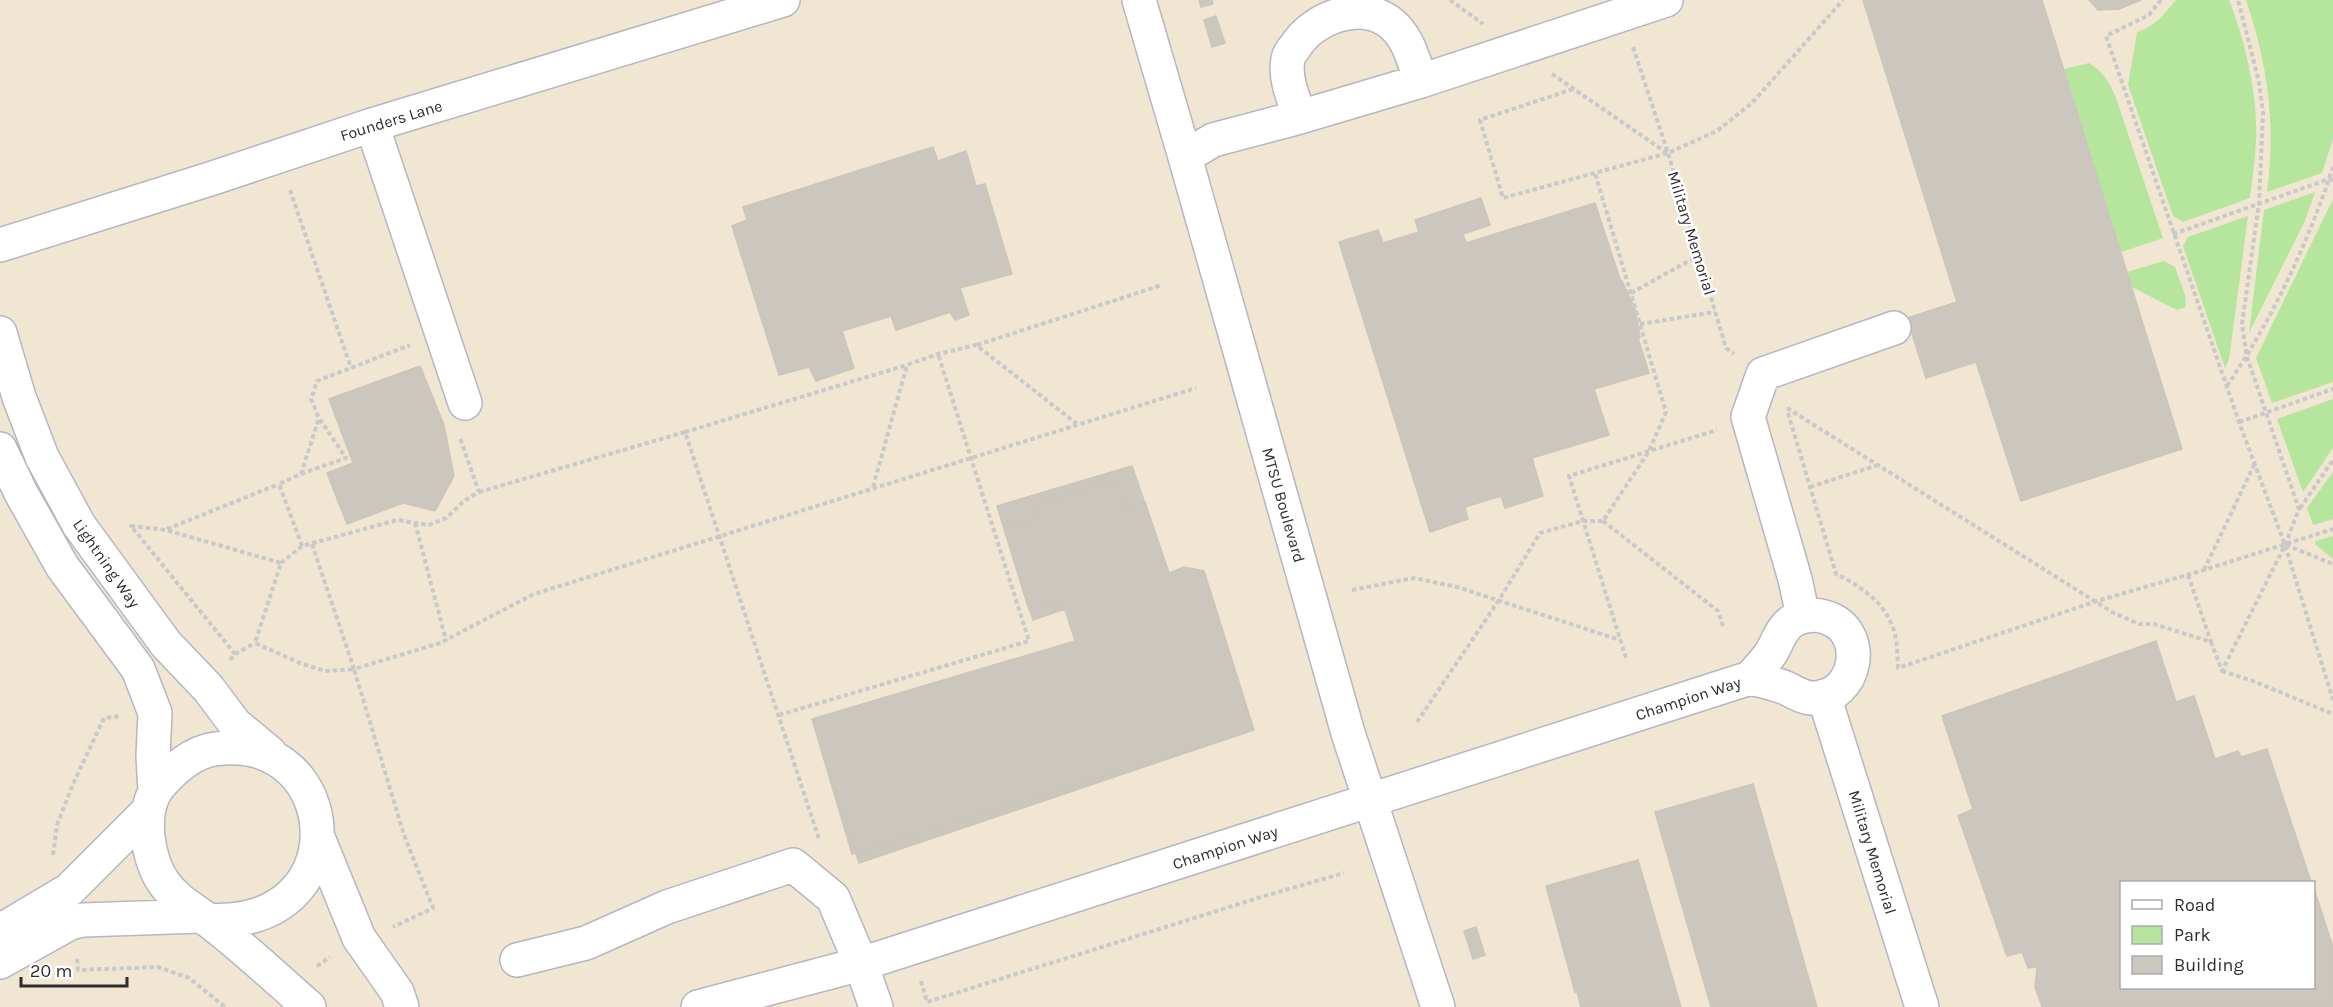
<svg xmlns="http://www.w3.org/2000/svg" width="2333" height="1007" viewBox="0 0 2333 1007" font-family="Karla,sans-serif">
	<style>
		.education { fill: #f0e6d1; fill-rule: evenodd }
		.green { fill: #b6e59e }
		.building { fill: #cbc7bf; stroke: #cbc5ba; stroke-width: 1.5 }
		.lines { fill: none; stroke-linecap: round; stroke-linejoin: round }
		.minor-casing { stroke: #b4b7c1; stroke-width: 36 }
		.path { stroke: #c9c9c9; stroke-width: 4; stroke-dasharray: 4.5 3; stroke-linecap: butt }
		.minor { stroke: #fff; stroke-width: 33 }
		.labels { text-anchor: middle; stroke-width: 5; stroke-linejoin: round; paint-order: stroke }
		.street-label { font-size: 16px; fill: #2e2e2e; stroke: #fff }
	</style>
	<rect width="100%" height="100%" fill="#efe9e1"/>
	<path class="education" d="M0,0h2333v1007h-2333zM2122,882h192v106h-192z"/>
	<path class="green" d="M2176,0h53c17,43 29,96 27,142 -1,19 -4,38 -6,56l-67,24 -10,-6 -45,-131 9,-53c18,-5 27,-18 39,-32z
		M2246,0h87v139l-11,34 -55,19c9,-68 1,-127 -21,-192z
		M2089,63c14,8 21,20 27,35l47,140 -42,14 -57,-183z
		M2315,192l-10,29 -56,112 15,-123z
		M2333,199v183l-61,21 -16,-45z
		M2248,216l-19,144 -4,8 -42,-122 5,-9z
		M2164,261l11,6 10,28 1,12 -9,3 -45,-23 -5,-15z
		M2333,399v49l-30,44 -26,-73z
		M2333,472v47l-20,6 -6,-17z
		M2333,536v23l-18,-15 1,-3z"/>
	<path class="building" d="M1199,0h13l1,4 -12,3z
		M1863,0h179l140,449 -161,52 -45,-139 -50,16 -19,-60 50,-16z
		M2089,0h52l-22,9 -21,1z
		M1216,16l9,27 -13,4 -8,-27z
		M933,147l5,14 28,-10 10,35 9,-2 27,90 -52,14 9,27 -14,5 -5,-8 -54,18 -5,-14 -49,15 12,37 -38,13 -7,-14 -30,8 -47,-149 15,-6 -4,-13z
		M1481,198l9,27 -27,9 3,9 129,-40 26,79 1,-1 13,28 5,29h-2l11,35 -55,16 15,46 -77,23 11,38 -38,12 -4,-12 -36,11 3,12 -38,13 -91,-290 39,-12 5,13 36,-11 -4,-12z
		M420,366l24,59 10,51 -19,35 -32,-8 -56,21 -20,-51 26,-10 -24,-64z
		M1132,466l37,107 15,-6 20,4 50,159 -402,124 -40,-135 263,-78 -13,-41 -33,10 -32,-104z
		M1116,480l10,28 19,-6 24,71 15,-6 20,4 50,159 -395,133 -47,-144 263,-78 -10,-32 -32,11 -29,-91 34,-9 -2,-15z
		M2156,641l20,61 18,-6 21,63 23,-8 3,6 26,-8 44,133h-189v106h192v-99l19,58v60h-291l-7,-20 2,-20 -9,1 -6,-16 -15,4 -49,-140 15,-7 -31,-93z
		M1753,784l64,223h-106l-56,-195z
		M1638,860l43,147h-100l-4,-16 -2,1 -29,-106z
		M1476,927l9,28 -12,4 -9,-28z"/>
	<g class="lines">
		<defs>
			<path id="minor" d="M1139,0l46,157 163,576 90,274
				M1300,117l121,-36 245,-81
				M372,125l93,278
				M1185,157l28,-17 87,-23c-6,-17 -16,-39 -12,-58 1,-4 4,-9 7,-12 17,-28 63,-47 93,-26 20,14 25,38 33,60
				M0,245l213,-67 159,-53 411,-125
				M0,333l19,64 23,60 37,68 87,119 42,44 27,36 35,29
				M0,449l21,44 41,73 76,103 17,44 -2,43 2,35
				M1803,616l-8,-37 -47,-162 15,-43 131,-46
				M1824,696l98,311
				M319,840l40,98 38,54 5,15
				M207,920c153,10 138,-189 8,-171 -23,3 -41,20 -55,36 -21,24 -13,75 4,98 12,17 29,26 45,38 34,26 67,57 100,86
				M0,931l69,-41 79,-79
				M517,960l69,-17 81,-36 126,-42 40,33 28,66 15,43
				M0,962l70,-39 13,-3 117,-4
				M698,1007l163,-43 889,-286c12,3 24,5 36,10 8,4 15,9 25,10 47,2 59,-68 14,-81 -11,-3 -21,-2 -31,3 -13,7 -16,22 -23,33 -6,9 -14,17 -21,25"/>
		</defs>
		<use href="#minor" class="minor-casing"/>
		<path class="path" d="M1450,0l33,24
			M2161,0l-12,15 -43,21 133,386 46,123 48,155
			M1633,47l35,106 58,195 8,6
			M1552,74l115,79
			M1573,89l-93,31 23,78 165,-45 49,-22 35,-28 91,-103
			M290,190l61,178
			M2173,234l156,-55 4,1
			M1631,293l67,-37
			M1640,324l75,-12
			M977,345l185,-60
			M2227,386c45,-66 81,-143 106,-219
			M1787,408l325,204 27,12h15l57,18 11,29 63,-126 14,-36 -52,-152 -5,-33 17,-121 4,-90 -4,-31 -21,-82
			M1788,413l48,161c26,13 52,30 59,61 3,11 2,23 3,33l199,-67 107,-31 129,-41
			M2239,422l94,-33
			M685,432l222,-67
			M301,474l45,-16 -27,-40 -8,-19 6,-18 93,-36
			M873,487l34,-122 31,-11 38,-9 101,79
			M1810,487l68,-22
			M479,492l206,-60 134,407
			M2300,508l33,-48
			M1603,521l115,90 6,18
			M415,523l31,117
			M167,529l112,-45
			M312,544l42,125 86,-26 94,-49 662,-206
			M2286,545l47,19
			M302,546l-23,-62 22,-10 18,-56
			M281,563l21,-17 95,-26 32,5 17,-7 18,-17 15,-9 -19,-54
			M2204,570l51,-107
			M2188,575l23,67
			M1352,590l62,-12 43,9 163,53
			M235,654l20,-11
			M1626,658l-57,-182 148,-46
			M230,660l5,-6 -104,-128 35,4 115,33 -26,80 45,20 25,8 29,-2 50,166 29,73 -40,19
			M2222,671l31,10 80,33
			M779,715l250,-74 -91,-287
			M1417,722l82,-122 41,-67 43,-12h20l46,-70 17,-39 -71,-239
			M53,855l4,-30 16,-41 31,-66 16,-2
			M77,959l1,11 80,-3 31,11 36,29
			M317,966l13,-9
			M921,981l6,21 334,-105 83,-24"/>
		<use href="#minor" class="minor"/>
	</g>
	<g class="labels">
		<g class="street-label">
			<text transform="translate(391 120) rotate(-17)" y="6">Founders Lane</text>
			<text transform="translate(1692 233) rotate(73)" y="6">Military Memorial</text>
			<text transform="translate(1284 505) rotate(74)" y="6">MTSU Boulevard</text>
			<text transform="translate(107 563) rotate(55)" y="6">Lightning Way</text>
			<text transform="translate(1688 698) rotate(-18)" y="6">Champion Way</text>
			<text transform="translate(1225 847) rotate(-18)" y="6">Champion Way</text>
			<text transform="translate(1873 852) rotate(73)" y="6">Military Memorial</text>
		</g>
	</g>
	<rect x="2120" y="881" width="195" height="108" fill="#ffffff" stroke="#ababab" stroke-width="1.5"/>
	<rect x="2132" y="900" width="30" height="9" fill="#ffffff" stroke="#ababab" stroke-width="1.5"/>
	<text x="2174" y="911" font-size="18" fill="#2e2e2e">Road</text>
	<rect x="2132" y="926" width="30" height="18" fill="#b6e59e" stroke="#ababab" stroke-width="1.5"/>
	<text x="2174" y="941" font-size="18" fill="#2e2e2e">Park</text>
	<rect x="2132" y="956" width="30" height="18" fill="#cbc7bf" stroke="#ababab" stroke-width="1.5"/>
	<text x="2174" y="971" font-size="18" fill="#2e2e2e">Building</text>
	<path d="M21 977v9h106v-9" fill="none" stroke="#2e2e2e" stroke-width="3"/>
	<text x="30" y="977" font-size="18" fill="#2e2e2e" stroke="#ffffff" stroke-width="4.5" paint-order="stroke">20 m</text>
</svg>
